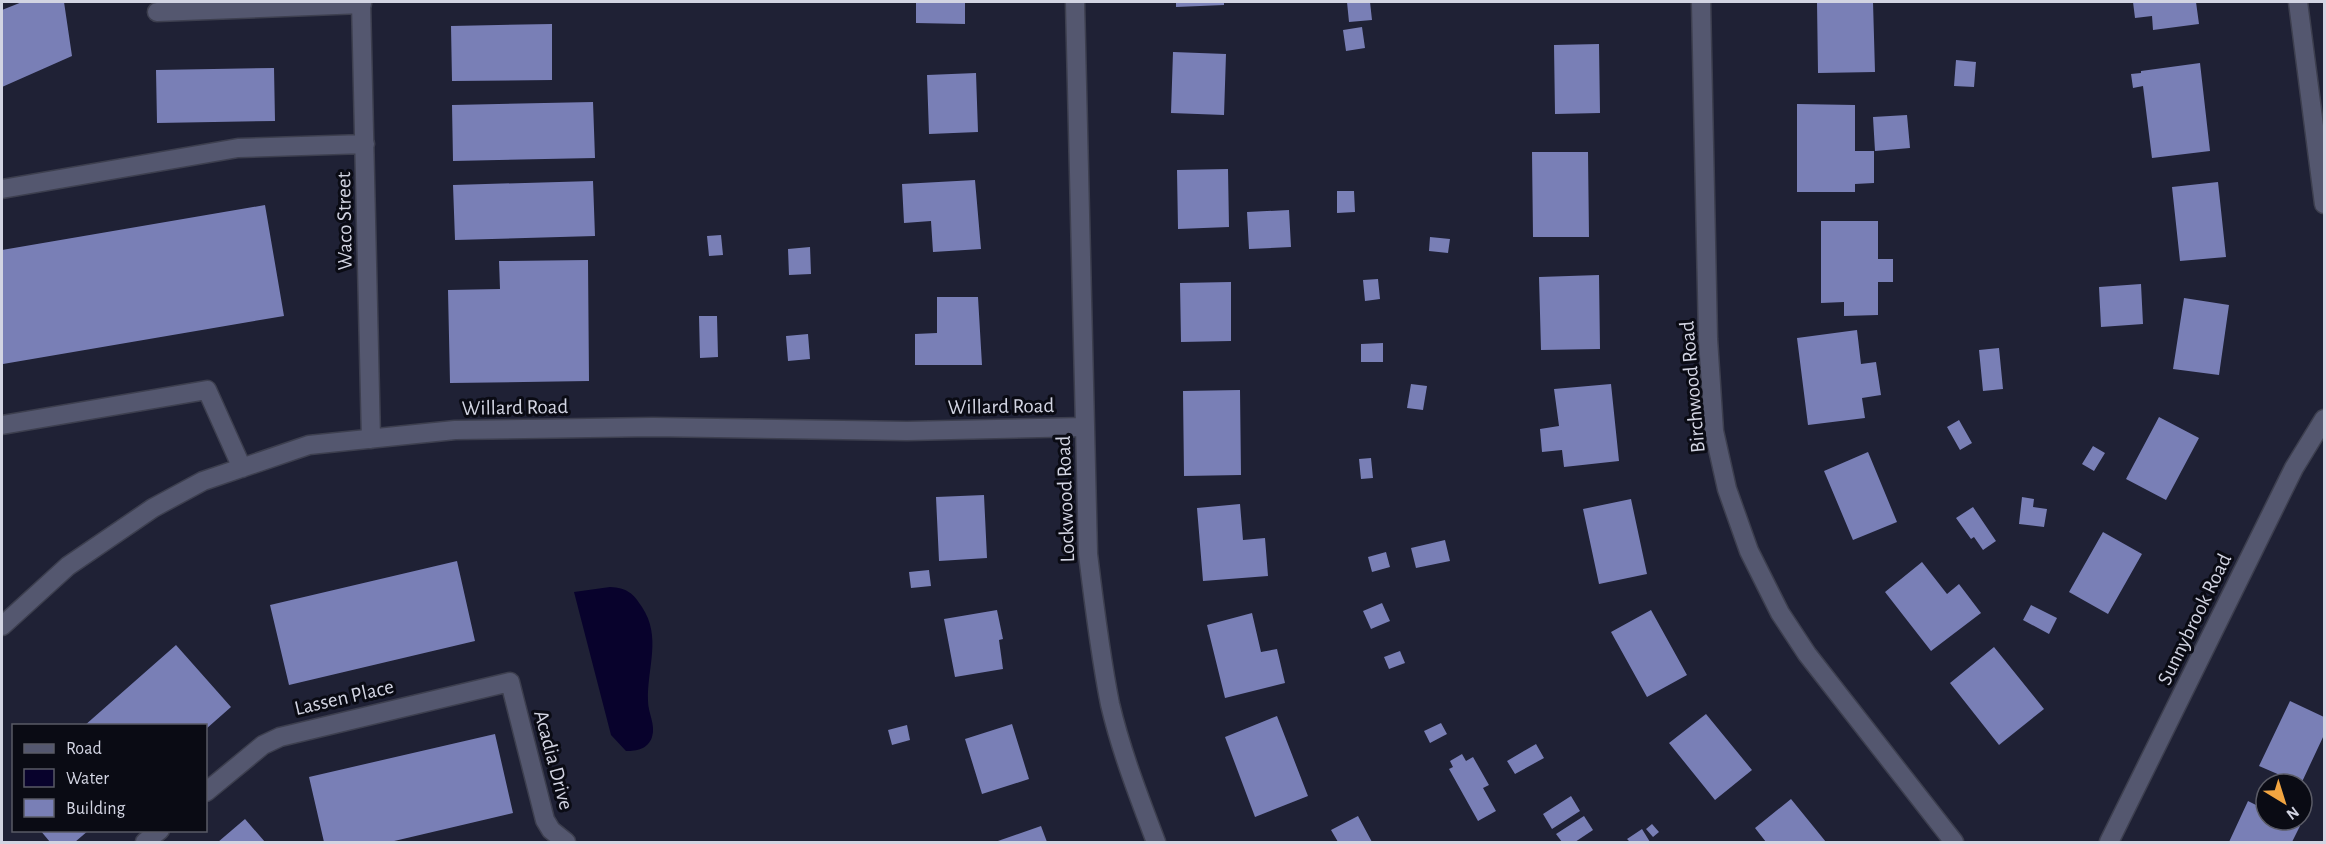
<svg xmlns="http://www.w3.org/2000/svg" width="2326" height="844" viewBox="0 0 2326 844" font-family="'Alegreya Sans',sans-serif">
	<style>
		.water { fill: #08022c }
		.building { fill: #797fb6 }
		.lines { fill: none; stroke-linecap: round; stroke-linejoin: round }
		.minor-casing { stroke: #3d3f4f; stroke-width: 21 }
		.minor { stroke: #54576f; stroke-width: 18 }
		.labels { text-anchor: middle; stroke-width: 6; stroke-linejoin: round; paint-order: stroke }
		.street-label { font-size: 21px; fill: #d2d4e2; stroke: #0a0b14 }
	</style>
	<rect width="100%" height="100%" fill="#1f2135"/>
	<path class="water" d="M610,587c17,1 23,6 32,20 20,30 5,61 6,94 0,12 8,24 4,36 -4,12 -15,14 -26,14l-15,-16 -37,-143z"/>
	<path class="building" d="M22,2h42l8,54 -70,31v-77z
		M916,2h49v22l-49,-1z
		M1176,2h48v3l-48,2z
		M1347,2h23l2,18 -23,2z
		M1817,2h56l2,70 -57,1z
		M2133,2h63l3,22 -46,6 -1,-14 -17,2z
		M552,24v56l-100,1 -1,-55z
		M1362,27l3,21 -19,3 -3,-21z
		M1599,44l1,69 -45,1 -1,-69z
		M1173,52l53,2 -2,61 -53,-2z
		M1956,60l20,2 -2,25 -20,-1z
		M2200,63l10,88 -58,7 -9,-72 -10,2 -2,-14 10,-1v-2z
		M274,68l1,53 -118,2 -1,-53z
		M976,73l2,59 -49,2 -2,-59z
		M593,102l2,56 -142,3 -1,-56z
		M1797,104l58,1v46h19v32l-19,1v8h-58z
		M1907,115l3,33 -35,3 -2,-34z
		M1532,152h56l1,85h-56z
		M1228,169l1,58 -51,2 -1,-59z
		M975,180l6,69 -48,3 -2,-31 -27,2 -2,-39z
		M593,181l2,55 -140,4 -2,-55z
		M2218,182l8,75 -46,4 -8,-74z
		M1337,191h17l1,21 -18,1z
		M265,205l19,111 -281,48 -1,-114z
		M1289,210l2,37 -42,2 -2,-37z
		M1821,221h57v38h15v23h-15v33l-34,1v-14l-23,1z
		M721,235l2,20 -14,1 -2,-20z
		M1430,237l20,2 -2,14 -19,-2z
		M810,247l1,27 -22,1 -1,-26z
		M588,260l1,121 -139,2 -2,-93 52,-1 -1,-28z
		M1599,275l1,74 -59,1 -2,-73z
		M1378,279l2,20 -15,2 -2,-21z
		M1231,282v59l-50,1 -1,-59z
		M2141,284l2,40 -42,3 -2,-40z
		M937,297h41l4,68h-67v-31l22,-1z
		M2184,298l45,7 -10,70 -46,-6z
		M699,316h18l1,41 -18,1z
		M1857,330l4,34 15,-2 5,33 -19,3 3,20 -57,7 -11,-87z
		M808,334l2,25 -22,2 -2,-25z
		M1383,343v19h-22v-18z
		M1999,348l4,41 -20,2 -4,-41z
		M1411,384l16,2 -4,24 -16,-2z
		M1611,384l8,77 -55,6 -2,-17 -20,2 -2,-23 19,-3 -5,-37z
		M1240,390l1,85 -57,1 -1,-85z
		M2159,417l40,21 -33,62 -40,-21z
		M1959,420l13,23 -12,7 -13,-23z
		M2093,446l12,7 -11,18 -12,-7z
		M1868,452l29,70 -44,18 -29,-69z
		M1371,458l2,20 -12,1 -2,-20z
		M984,495l3,63 -48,3 -3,-64z
		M2022,497l12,2 -1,8 14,2 -3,18 -25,-3z
		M1631,499l16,75 -48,10 -16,-75z
		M1240,504l3,36 22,-2 3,38 -65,5 -6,-73z
		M1973,507l23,34 -13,9 -9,-13 -3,2 -15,-21z
		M2103,532l39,22 -34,60 -39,-22z
		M1445,540l5,21 -34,7 -5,-20z
		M1386,552l4,15 -18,5 -4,-15z
		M457,561l18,80 -186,44 -19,-80z
		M1922,562l25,32 12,-10 22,29 -50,38 -46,-59z
		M929,570l2,16 -20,2 -2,-16z
		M1382,603l8,18 -19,8 -8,-18z
		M2031,605l26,13 -8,16 -26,-14z
		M997,610l6,29 -4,1 4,29 -48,8 -11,-58z
		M1651,610l36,65 -40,22 -36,-65z
		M1252,613l9,39 16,-3 8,34 -60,15 -18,-73z
		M176,645l55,62 -25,22v-3h-122z
		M1994,647l50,62 -45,36 -49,-62z
		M1400,651l5,12 -16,6 -5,-12z
		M2290,701l34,16v18l-23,49 -42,-18z
		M1706,714l46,56 -37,30 -46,-57z
		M1277,716l31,80 -53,21 -30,-80z
		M1441,723l6,11 -17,9 -6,-12z
		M1012,724l17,55 -47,15 -17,-55z
		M907,725l3,15 -18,5 -4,-15z
		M495,734l18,79 -123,29h-66l-15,-65z
		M1536,744l8,14 -29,16 -8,-13z
		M1462,754l4,7 7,-4 16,28 -6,3 13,23 -18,10 -29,-52 4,-2 -3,-6z
		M1571,796l9,15 -28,18 -9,-15z
		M1791,799l35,43h-60l-11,-14z
		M2248,801l18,9v10h22l12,6 -8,16h-63z
		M1358,816l14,26h-34l-7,-12z
		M1584,816l9,14 -18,12h-13l-6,-8z
		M245,819l20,23h-47z
		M1652,824l7,8 -6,5 -7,-8z
		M1041,826l6,16h-52z
		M1642,829l8,13h-20l-3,-3z
		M40,830h49l-14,12h-25z"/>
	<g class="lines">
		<defs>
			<path id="minor" d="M361,2l10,437
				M1075,2l13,552c6,50 12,100 22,150 11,47 29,93 46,138
				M1701,2l7,337 6,92 13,58 22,62 31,62 27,41 147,188
				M2298,2l26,202
				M157,12l205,-8
				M2,189l236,-41 127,-4
				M2,425l205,-35 35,78
				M2,626l66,-60 85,-58 50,-27 106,-36 146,-15 198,-3 254,4 177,-4
				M206,792l57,-47 17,-8 230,-55 35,138 6,10 15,12
				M145,842l15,-12
				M2109,842l185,-374 30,-49"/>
		</defs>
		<use href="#minor" class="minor-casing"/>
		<use href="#minor" class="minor"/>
	</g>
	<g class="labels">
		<g class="street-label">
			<text transform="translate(344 221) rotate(-91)" y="7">Waco Street</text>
			<text transform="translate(1692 387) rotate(-95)" y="7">Birchwood Road</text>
			<text transform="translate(1001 406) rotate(-1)" y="7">Willard Road</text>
			<text transform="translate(515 407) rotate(-1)" y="7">Willard Road</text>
			<text transform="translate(1065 499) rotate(-92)" y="7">Lockwood Road</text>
			<text transform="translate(2194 619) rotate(-64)" y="7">Sunnybrook Road</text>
			<text transform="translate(344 697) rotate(-13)" y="7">Lassen Place</text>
			<text transform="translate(554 760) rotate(75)" y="7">Acadia Drive</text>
		</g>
	</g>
	<rect width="2326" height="844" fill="none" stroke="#d2d4e2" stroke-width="6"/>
	<rect x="12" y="724" width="195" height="108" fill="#0a0b14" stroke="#5a5b66" stroke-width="1.5"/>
	<rect x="24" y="744" width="30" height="9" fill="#54576f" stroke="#5a5b66" stroke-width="1.5"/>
	<text x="66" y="754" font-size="18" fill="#d2d4e2">Road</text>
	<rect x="24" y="769" width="30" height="18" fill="#08022c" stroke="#5a5b66" stroke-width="1.5"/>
	<text x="66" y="784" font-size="18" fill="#d2d4e2">Water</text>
	<rect x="24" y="799" width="30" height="18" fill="#797fb6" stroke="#5a5b66" stroke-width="1.5"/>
	<text x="66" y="814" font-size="18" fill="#d2d4e2">Building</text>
	<g transform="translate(2284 802) rotate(142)"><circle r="28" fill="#0a0b14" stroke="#5a5b66" stroke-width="1.5"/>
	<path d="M0-4.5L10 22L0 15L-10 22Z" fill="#f2a541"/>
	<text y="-9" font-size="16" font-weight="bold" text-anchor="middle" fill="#d2d4e2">N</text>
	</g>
</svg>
